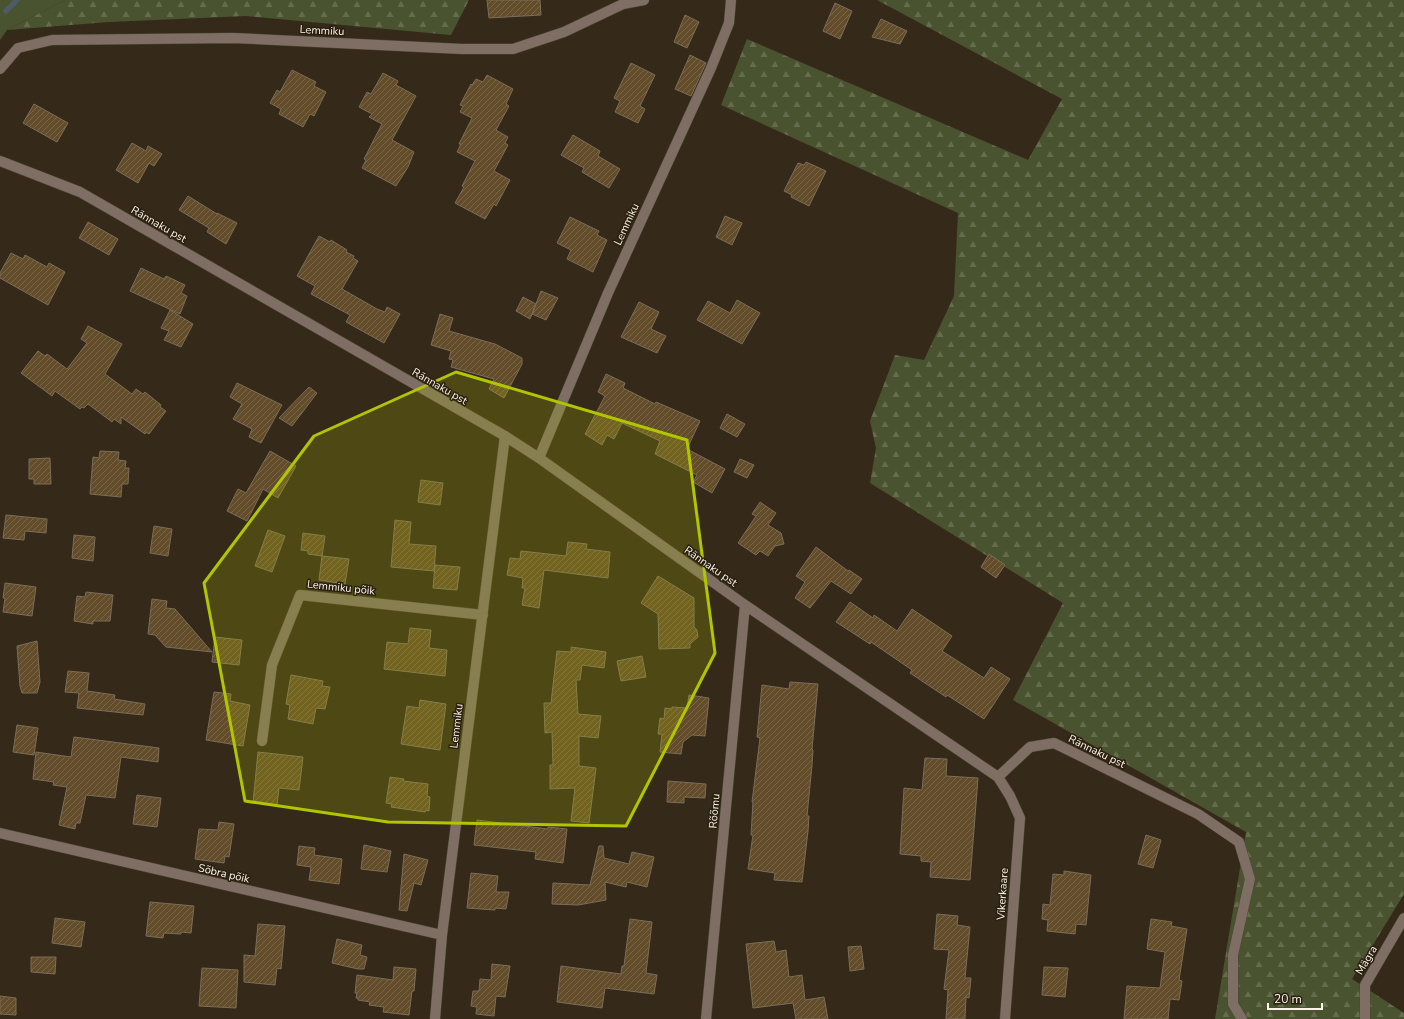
<svg xmlns="http://www.w3.org/2000/svg" width="1404" height="1019" viewBox="0 0 1404 1019" font-family="'Nunito Sans',sans-serif">
	<style>
		.green { fill: #4a5330 }
		.forest { fill: url(#forest-firs) }
		.lines { fill: none; stroke-linecap: round; stroke-linejoin: round }
		.stream { stroke: #4c5b64; stroke-width: 5.5 }
		.building { fill: url(#building-hatch); stroke: #7a6d5a }
		.minor-casing { stroke: #514636; stroke-width: 11 }
		.minor { stroke: #7e6e63; stroke-width: 10 }
		.marked { fill: #b1c500; fill-opacity: 0.2; stroke: #b1c500; stroke-width: 3; stroke-linejoin: round }
		.labels { text-anchor: middle; stroke-width: 3; stroke-linejoin: round; paint-order: stroke }
		.street-label { font-size: 11px; fill: #faf3e8; stroke: #2b2010 }
	</style>
	<defs>
		<pattern id="forest-firs" width="22" height="20" patternUnits="userSpaceOnUse"><rect width="22" height="20" fill="#4a5330"/><path d="M5 1l3.5 6h-7zM16 11l3.5 6h-7z" fill="#656c4e"/></pattern>
		<pattern id="building-hatch" width="6" height="6" patternUnits="userSpaceOnUse"><rect width="6" height="6" fill="#634c29"/><path d="M-1 1l2-2M0 6l6-6M5 7l2-2" fill="none" stroke="#7a6648"/></pattern>
	</defs>
	<rect width="100%" height="100%" fill="#352a19"/>
	<path class="green" d="M0,0h65l-58,30 -7,10z"/>
	<path class="forest" d="M65,0h404l-18,35 -205,-19 -137,6 -102,8z
		M877,0h527v894l-52,85 52,34v6h-189l31,-187 -233,-132 50,-97 -193,-120 6,-35 -6,-27 25,-66 29,5 30,-64 4,-83 -237,-108 26,-66 281,121 34,-61z"/>
	<g class="lines">
		<path class="stream" d="M6,11l11,-11"/>
	</g>
	<path class="building" d="M487,0h53l1,15 -52,3z
		M835,3l17,8 -12,28 -17,-8z
		M685,15l14,7 -12,26 -13,-6z
		M881,19l26,12 -7,13 -28,-7z
		M690,55l16,8 -15,33 -16,-7z
		M631,63l24,12 -15,31 5,3 -7,14 -23,-11 5,-11 -6,-3z
		M292,70l24,12 -2,4 12,6 -12,24 -4,-2 -7,13 -24,-13 2,-5 -11,-6 7,-13 3,2z
		M383,73l15,8 -2,4 20,11 -24,44 22,12 -6,15 -12,19 -34,-18 4,-8 -2,-1 18,-35 -13,-7 3,-3 -13,-7 8,-15 4,2z
		M487,75l26,14 -7,15 3,2 -13,24 12,7 -3,6 3,2 -14,26 16,9 -14,26 -2,-2 -9,15 -30,-16 9,-16 -2,-1 13,-25 -18,-9 4,-8h-2l13,-26 -12,-6 3,-6 -3,-1 11,-21 1,1 4,-6 7,3z
		M34,104l34,19 -11,19 -34,-19z
		M573,135l27,16 -2,5 22,13 -11,19 -27,-16 2,-4 -23,-13z
		M132,143l14,8 2,-5 14,8 -8,12 -5,-3 -11,20 -22,-13z
		M806,162l20,9 -17,35 -18,-9 1,-2 -8,-4 14,-28 6,2z
		M188,196l29,18v-1l20,10 -11,21 -19,-12 2,-4 -30,-18z
		M725,216l17,7 -10,22 -16,-8z
		M570,217l29,14 -2,4 10,5 -14,32 -26,-13 4,-9 -14,-7z
		M88,222l30,17 -9,16 -30,-17z
		M319,236l11,6 1,-2 16,10 -1,2 8,4 -1,2 5,3 -16,28 35,20 8,3 2,-5 13,7 -16,29 -38,-21 4,-7 -39,-21 4,-8 -18,-10z
		M11,253l12,6 2,-4 22,12 2,-4 16,9 -17,33 -48,-27v-5z
		M141,268l23,11 2,-3 19,9 -4,8 6,3 -7,18 -50,-23z
		M541,291l17,7 -12,22 -14,-6z
		M523,297l13,7 -6,15 -14,-8z
		M737,300l23,13 -18,31 -45,-24 11,-19 22,12z
		M639,302l20,10 -8,17 15,7 -9,17 -36,-16z
		M170,310l23,14 -12,23 -17,-7 5,-9 -8,-3z
		M440,314l13,4 -4,13 46,13 27,14v6l-18,34 -15,-9 5,-10 -43,-12 2,-7 -4,-1 2,-8 -20,-6z
		M88,326l34,18 -17,30 27,20 4,-5 7,5 2,-2 16,13 -1,2 6,4 -17,23 -3,-2 -1,2 -24,-17v7l-7,-5 -2,3 -24,-18 -4,4 -2,-1 -2,2 -25,-18 -3,5 -31,-23 17,-22 7,5 2,-2 20,15 20,-26 -6,-4z
		M606,374l19,9 -2,5 32,16 1,-2 44,19 -13,28 38,20 -13,24 -19,-11 4,-7 -42,-21 5,-13 -38,-18 -8,16 -7,-4 -5,10 -17,-11 20,-38 -7,-4z
		M237,383l45,22 -21,38 -12,-6 3,-8 -19,-10 9,-15 -12,-7z
		M309,387l8,6 -25,33 -13,-8z
		M727,414l18,10 -8,13 -17,-9z
		M100,451l19,1 -1,8 8,1 -1,7h4l-1,16h-6l-1,13 -31,-3 3,-37 6,1z
		M270,451l26,15 -18,32 -15,-9 -16,32 -20,-10 11,-22 8,4z
		M50,458l1,26h-17v-5h-5v-20z
		M740,459l14,6 -7,13 -13,-6z
		M421,480l22,3 -3,22 -22,-3z
		M760,502l16,11 -8,12 13,8 3,11 -9,2 -7,10 -8,-5 -4,4 -18,-12 18,-27 -4,-2z
		M6,515l41,4 -1,14 -21,-2 -1,9 -21,-2z
		M395,520l16,2 -2,22 27,2 -2,25 -43,-4z
		M154,526l18,3 -4,27 -18,-3z
		M268,530l17,6 -13,36 -17,-6z
		M303,533l22,3 -3,20 -14,-2v-3l-7,-1z
		M74,535l21,2 -2,24 -21,-3z
		M568,542l19,2 -1,5 24,3 -2,26 -64,-8 -5,38 -17,-3 3,-17h-3l1,-10 -16,-3 3,-17 10,1 1,-8 45,5z
		M816,547l32,24 1,-1 13,9 -11,15 -20,-13 -21,27 -15,-10 10,-16 -9,-6z
		M989,554l16,11 -9,13 -15,-11z
		M322,556l27,3 -4,25 -26,-4z
		M435,565l25,2 -3,23 -24,-2z
		M658,576l36,22v29l3,3 1,7 -8,7v4l-31,1 -1,-35 -17,-11z
		M5,583l31,4 -4,29 -29,-4 2,-14h-2z
		M86,592l27,3 -3,26h-17v3l-19,-3 3,-25 8,1z
		M152,599l15,2 -1,7 9,1 37,43 -46,-5 -11,-12 -7,-1z
		M850,602l23,16 1,-3 23,16 15,-22 40,27 -10,15 42,27 7,-11 19,12 -26,40 -37,-24 -1,2 -36,-24 2,-3 -41,-28 -1,2 -34,-22z
		M410,628l21,2 -2,18 18,2 -2,26 -61,-7 3,-27 21,2z
		M215,637l27,3 -3,25 -27,-3z
		M37,641l3,41 -3,11h-15l-2,-7 -3,-40z
		M571,647l35,5 -2,16 -22,-3 -2,15h-4l2,34 23,2 -3,22 -19,-2v30l17,2 -7,55 -18,-2 4,-33 -25,1v-24h3l-1,-33 -7,1 -1,-30h7l6,-52 14,1z
		M642,656l4,21 -25,4 -4,-20z
		M68,671l21,2 -2,18 28,4 -1,4 31,5 -2,11 -66,-7 2,-15 -14,-1z
		M291,675l32,6 -1,5 8,1 -5,22 -9,-1 -3,16 -25,-5 2,-14 -4,-1z
		M790,682l28,2 -6,65 1,1 -1,15 -5,51h2l-1,15 -6,51 -28,-2 1,-7 -27,-4 5,-34h-2l2,-33h-1l8,-64 -3,-1 5,-52 27,4z
		M214,692l17,2 -1,7 20,4 -7,41 -37,-6z
		M689,695l20,3 -4,38 -13,-1 -9,7 -2,12 -21,-2 2,-18h-4l2,-16 4,1 1,-11 7,1v-2l15,1z
		M420,700l26,4 -6,46 -39,-6 6,-38 12,2z
		M17,725l21,3 -4,27 -21,-3z
		M74,737l85,11 -1,14 -37,-5 -6,41 -29,-3 -6,28h-4l-1,6 -16,-4 8,-38 -14,-2 1,-3 -21,-3 3,-27 35,5z
		M258,752l45,5 -4,33 -20,-2 -2,17 -24,-2z
		M925,758l22,1 -1,17 32,2 -8,102 -40,-3 1,-15 -10,-1v-5l-21,-2 4,-66 18,2z
		M390,777l14,2 -1,2 25,3 -1,12 3,1 -1,14 -3,-1 -1,2 -34,-5 1,-3 -6,-1z
		M668,781l38,3 -1,14 -21,-1v6l-17,-1z
		M137,795l24,3 -4,29 -24,-3z
		M477,820l71,9v-2l19,2 -4,34 -28,-4 1,-7 -62,-7z
		M219,822l15,2 -5,33 -4,-1 -1,7 -29,-4 4,-30 19,1z
		M1146,835l15,5 -8,28 -15,-4z
		M364,845l27,6 -4,21 -26,-3z
		M299,846l16,2 -1,7 28,4 -3,25 -30,-4 2,-13 -14,-2z
		M599,846h4l1,12 25,6 3,-12 22,5 -7,30 -20,-5 -1,5 -21,-5 1,18 -28,5 -26,-1 1,-21 37,2z
		M404,854l24,6 -7,25 -7,-2 -7,28 -8,-1z
		M1064,871l27,4 -5,50 -10,-1 -1,10 -28,-3 1,-11 -6,-1 1,-15 7,1 3,-31 11,1z
		M471,873l27,3 -2,16h13l-3,17 -11,-1v2l-28,-2z
		M150,902l44,4 -3,27 -10,-1v2l-17,-1 -1,5 -17,-2z
		M937,914l21,2 -1,9 13,2 -5,51h6l-2,20 -3,-1 -1,22h-19l2,-29 -4,-1 5,-39 -15,-1z
		M55,918l30,4 -4,25 -29,-4z
		M630,919l22,3 -6,51 11,2 -3,19 -49,-6 -3,20 -45,-6 4,-36 60,8 1,-8h2z
		M1151,919l21,3 -1,4 16,3 -8,51 3,1 -3,19 -9,-1 -2,20h-44l3,-33 33,2 5,-36 -18,-3z
		M258,924l27,2 -4,43 -4,-1 -2,17 -31,-3v-27l11,1z
		M337,939l25,6 -2,10 7,2 -3,12h-6l-26,-6z
		M774,941l2,11 10,-2 3,27 13,-2 3,25 19,-3 4,22h-32l-3,-16 -40,5 -7,-64z
		M861,946l3,23 -14,2 -2,-24z
		M31,957h25l-1,17 -24,-2z
		M492,964l18,2 -5,31 -9,-1 -2,20 -18,-2 1,-7 -6,-1 2,-15h6l1,-12 11,1z
		M394,967l22,2 -2,22h-2l-3,24 -26,-3 1,-5 -15,-2 1,-3 -12,-2v-2h-2l1,-5h-2l2,-18 36,5z
		M1044,967l24,1 -3,29 -23,-2z
		M202,968l36,2 -2,38 -37,-2z
		M0,996l16,2v17l-16,-1z"/>
	<g class="lines">
		<defs>
			<path id="minor" d="M0,69l18,-21 34,-8 181,-2 229,11h51l51,-17 59,-28 21,-4
				M0,161l80,31 425,244 34,22 206,147 253,172 12,19 10,22 -15,201
				M539,458l69,-165 103,-225 18,-45 2,-23
				M262,741l10,-76 28,-70 183,20
				M998,777l32,-30 24,-4 144,71 41,28 11,37 -17,76v49l9,15
				M0,833l442,102
				M435,1019l7,-84 63,-499
				M706,1019l39,-414
				M1365,1019v-34l39,-67"/>
		</defs>
		<use href="#minor" class="minor-casing"/>
		<use href="#minor" class="minor"/>
	</g>
	<path class="marked" d="M456,372l231,68 28,213 -89,173 -238,-4 -143,-21 -41,-218 110,-147z"/>
	<g class="labels">
		<g class="street-label">
			<text transform="translate(322 30) rotate(3)" y="4">Lemmiku</text>
			<text transform="translate(159 224) rotate(30)" y="4">Rännaku pst</text>
			<text transform="translate(626 224) rotate(-65)" y="4">Lemmiku</text>
			<text transform="translate(440 386) rotate(30)" y="4">Rännaku pst</text>
			<text transform="translate(711 566) rotate(35)" y="4">Rännaku pst</text>
			<text transform="translate(341 587) rotate(6)" y="4">Lemmiku põik</text>
			<text transform="translate(456 726) rotate(-83)" y="4">Lemmiku</text>
			<text transform="translate(1097 751) rotate(26)" y="4">Rännaku pst</text>
			<text transform="translate(714 811) rotate(-85)" y="4">Rõõmu</text>
			<text transform="translate(224 873) rotate(13)" y="4">Sõbra põik</text>
			<text transform="translate(1002 894) rotate(-86)" y="4">Vikerkaare</text>
			<text transform="translate(1366 960) rotate(-60)" y="4">Mägra</text>
		</g>
	</g>
	<path d="M1268 1003v6h54v-6" fill="none" stroke="#faf3e8" stroke-width="2"/>
	<text x="1274" y="1003" font-size="12" fill="#faf3e8" stroke="#2b2010" stroke-width="3" paint-order="stroke">20 m</text>
</svg>
